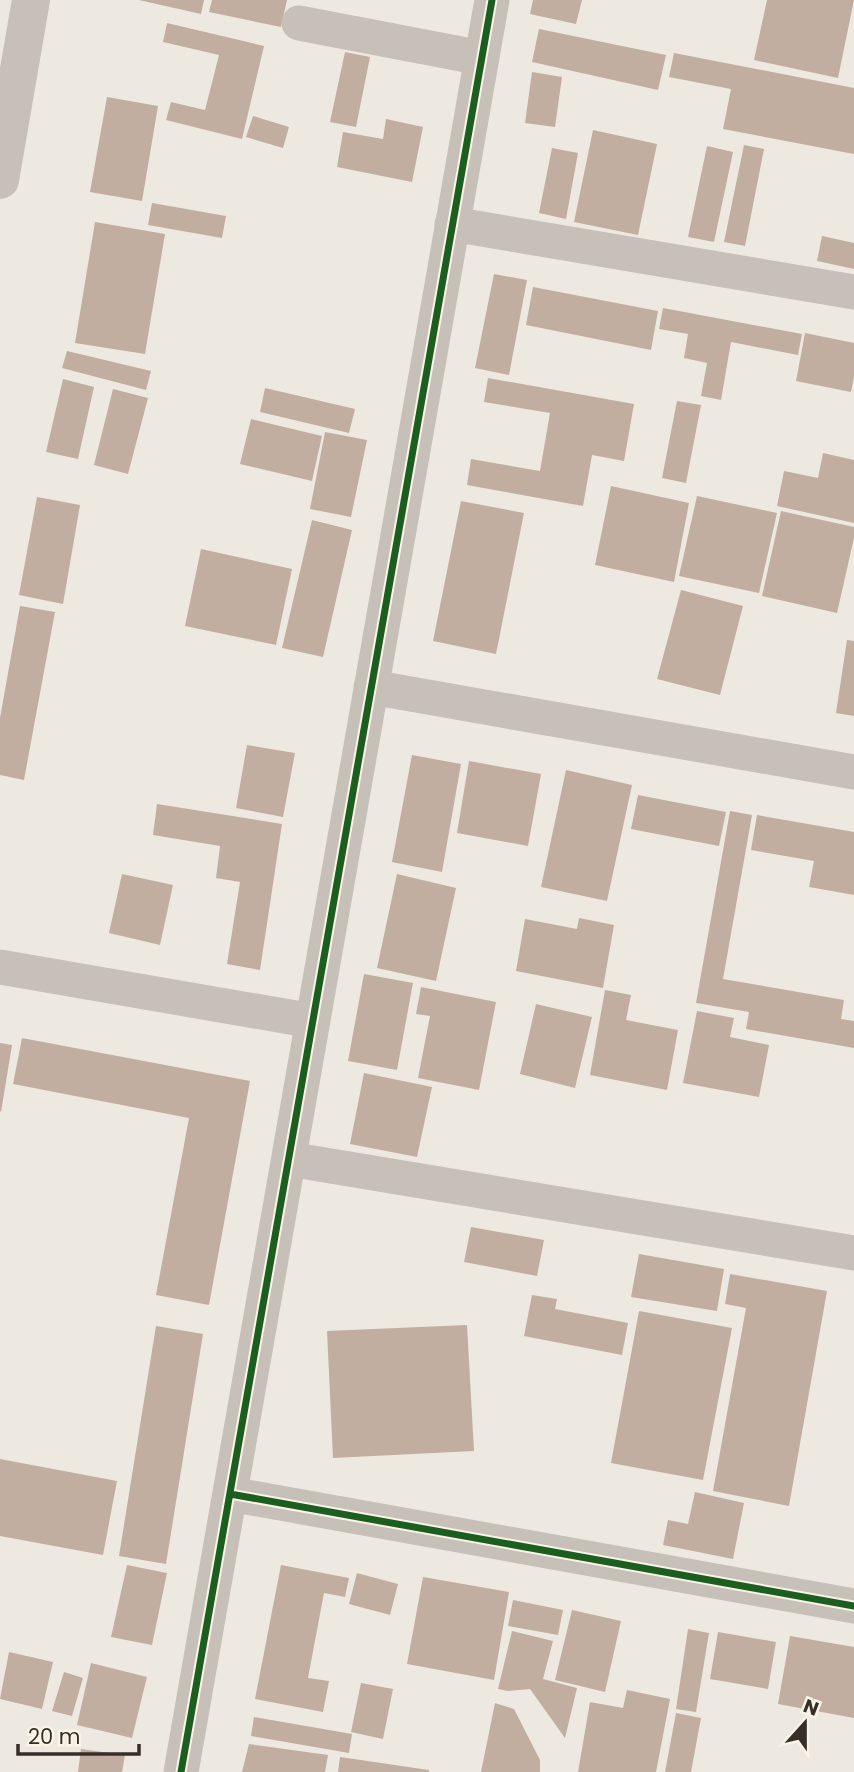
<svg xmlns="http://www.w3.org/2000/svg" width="854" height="1772" viewBox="0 0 854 1772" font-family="Poppins,sans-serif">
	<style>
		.building { fill: #c2aea0 }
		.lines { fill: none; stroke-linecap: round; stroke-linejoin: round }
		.minor { stroke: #c6c0b9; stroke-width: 35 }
		.tertiary { stroke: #c6c0b9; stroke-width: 38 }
		.cycleway-casing { stroke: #faf4e7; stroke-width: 11 }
		.cycleway { stroke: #1b5e20; stroke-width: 7 }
	</style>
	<rect width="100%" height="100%" fill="#ede9e0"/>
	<path class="building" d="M139,0h65l-3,14z
		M212,0h75l-6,27 -72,-15z
		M533,0h49l-6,24 -46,-10z
		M767,0h87l-16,78 -84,-18z
		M167,23l97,23 -22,93 -76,-19 5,-18 34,8 14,-55 -56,-13z
		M539,29l127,26 -8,35 -126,-28z
		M345,52l25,5 -14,70 -26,-5z
		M674,53l180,35v66l-131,-25 8,-40 -62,-12z
		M532,72l30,5 -7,50 -30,-4z
		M107,97l51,9 -16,95 -52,-9z
		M253,116l36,11 -6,21 -37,-11z
		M386,119l37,8 -11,55 -75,-15 6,-35 40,7z
		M593,130l64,14 -19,91 -64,-13z
		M744,145l20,4 -19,97 -21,-4z
		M707,146l26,6 -19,90 -26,-5z
		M552,148l26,5 -12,66 -27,-6z
		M152,203l74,13 -4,22 -74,-13z
		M95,222l70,12 -20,120 -70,-11z
		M822,236l32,7v26l-37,-8z
		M494,274l33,6 -18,95 -34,-7z
		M533,287l125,24 -7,39 -125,-25z
		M663,308l139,26 -4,21 -67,-13 -10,58 -20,-4 6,-33 -23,-5 4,-24 -29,-5z
		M805,333l49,10v34l-3,15 -55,-11z
		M67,351l84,20 -5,19 -84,-22z
		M488,378l146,26 -10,57 -32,-6 -9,51 -116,-21 4,-26 69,12 10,-58 -66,-11z
		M63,379l31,8 -16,72 -32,-7z
		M265,388l90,21 -6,24 -89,-21z
		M113,389l35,9 -20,76 -34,-9z
		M677,401l24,4 -15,78 -24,-5z
		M251,419l71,17 -10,45 -72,-17z
		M325,432l42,8 -16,77 -41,-8z
		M823,453l31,7v63l-77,-17 7,-35 34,7z
		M611,486l78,17 -15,79 -79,-17z
		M697,496l80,17 -18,80 -80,-17z
		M37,497l43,8 -17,99 -44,-9z
		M461,501l63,12 -28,141 -63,-13z
		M781,511l73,16v11l-17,75 -75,-17z
		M312,520l40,10 -29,127 -41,-9z
		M201,549l91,20 -16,76 -91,-19z
		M681,590l62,16 -23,89 -63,-16z
		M20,606l35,6 -31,168 -24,-5v-57z
		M847,640l7,1v75l-18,-3z
		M247,745l48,8 -12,64 -47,-9z
		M412,755l49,9 -19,108 -50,-10z
		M469,761l72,13 -13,72 -71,-13z
		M566,770l66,15 -25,116 -66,-14z
		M638,795l88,17 -7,34 -88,-17z
		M157,804l125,20 -22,146 -33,-6 13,-82 -24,-4 4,-32 -67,-11z
		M730,811l22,4 -29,164 121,21 -3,19 13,2v27l-108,-19 3,-17 -53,-9z
		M757,815l97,17v63l-45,-8 5,-26 -63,-11z
		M122,874l51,11 -13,60 -51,-12z
		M397,874l59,14 -20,93 -59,-13z
		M579,918l35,7 -11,63 -87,-17 9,-52 52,10z
		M364,974l49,9 -16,87 -49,-9z
		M421,987l75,15 -17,88 -61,-12 12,-62 -14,-2z
		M605,990l26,5 -5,25 52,10 -11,60 -77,-15z
		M536,1004l56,13 -17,71 -55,-14z
		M697,1011l37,7 -4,19 39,8 -10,52 -76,-14z
		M22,1038l228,43 -41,224 -53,-10 33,-177 -176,-34z
		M0,1043l12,2 -11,67 -1,-1z
		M364,1073l68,14 -15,70 -67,-13z
		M471,1227l73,13 -7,36 -73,-14z
		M639,1254l85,15 -7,42 -86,-14z
		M730,1274l97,17 -38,215 -76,-15 33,-183 -21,-4z
		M532,1295l25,4 -2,10 73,14 -6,32 -98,-19z
		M639,1311l93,17 -29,152 -92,-17z
		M467,1325l7,126 -141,7 -6,-127z
		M156,1326l47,8 -37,230 -47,-8z
		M0,1459l117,22 -14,74 -103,-19z
		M695,1492l49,11 -11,56 -70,-14 5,-25 20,4z
		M127,1565l40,8 -15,72 -41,-8z
		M281,1565l68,13 -4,19 -21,-4 -16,85 21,3 -6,31 -68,-13z
		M357,1573l41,11 -8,31 -41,-11z
		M423,1577l86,15 -15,88 -87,-16z
		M513,1600l50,10 -5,25 -50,-9z
		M572,1610l49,11 -16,71 -50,-12z
		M688,1629l21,4 -13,79 -20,-3z
		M512,1631l41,10 -10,38 34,9 -12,50 -35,-49 -22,2 -10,-2z
		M718,1632l58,10 -8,47 -58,-10z
		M790,1636l64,11v71l-76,-14z
		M9,1652l44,10 -11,47 -42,-10z
		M91,1663l56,14 -15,61 -55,-13z
		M64,1672l19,6 -11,38 -20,-5z
		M361,1683l32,6 -10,50 -32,-7z
		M627,1690l43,9 -14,73h-78l12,-70 33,6z
		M495,1703l19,6 26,51v12h-59z
		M676,1713l25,5 -10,54h-26z
		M254,1717l98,17 -3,19 -98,-17z
		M249,1744l79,11 -3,17h-83z
		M81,1749l44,6 -3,17h-44z
		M340,1757l89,13v2h-91z"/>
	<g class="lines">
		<path class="minor" d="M299,23l183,35
			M452,224l402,68
			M371,687l483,85
			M0,967l313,54
			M289,1159l565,94
			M230,1494l624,112
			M181,1772l311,-1772"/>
		<path class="tertiary" d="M0,180l31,-180"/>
		<defs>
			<path id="cycleway" d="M230,1494l624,112
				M181,1772l311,-1772"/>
		</defs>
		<use href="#cycleway" class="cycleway-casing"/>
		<use href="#cycleway" class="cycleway"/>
	</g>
	<g transform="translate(805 1723) rotate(21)" stroke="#faf4e7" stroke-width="5" paint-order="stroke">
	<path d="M0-5L12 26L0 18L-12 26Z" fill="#372e27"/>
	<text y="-10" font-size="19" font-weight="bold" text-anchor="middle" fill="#372e27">N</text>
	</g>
	<path d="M18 1744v10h121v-10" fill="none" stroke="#372e27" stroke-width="3.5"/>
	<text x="28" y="1744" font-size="21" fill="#372e27" stroke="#faf4e7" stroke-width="5" paint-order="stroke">20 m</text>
</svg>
